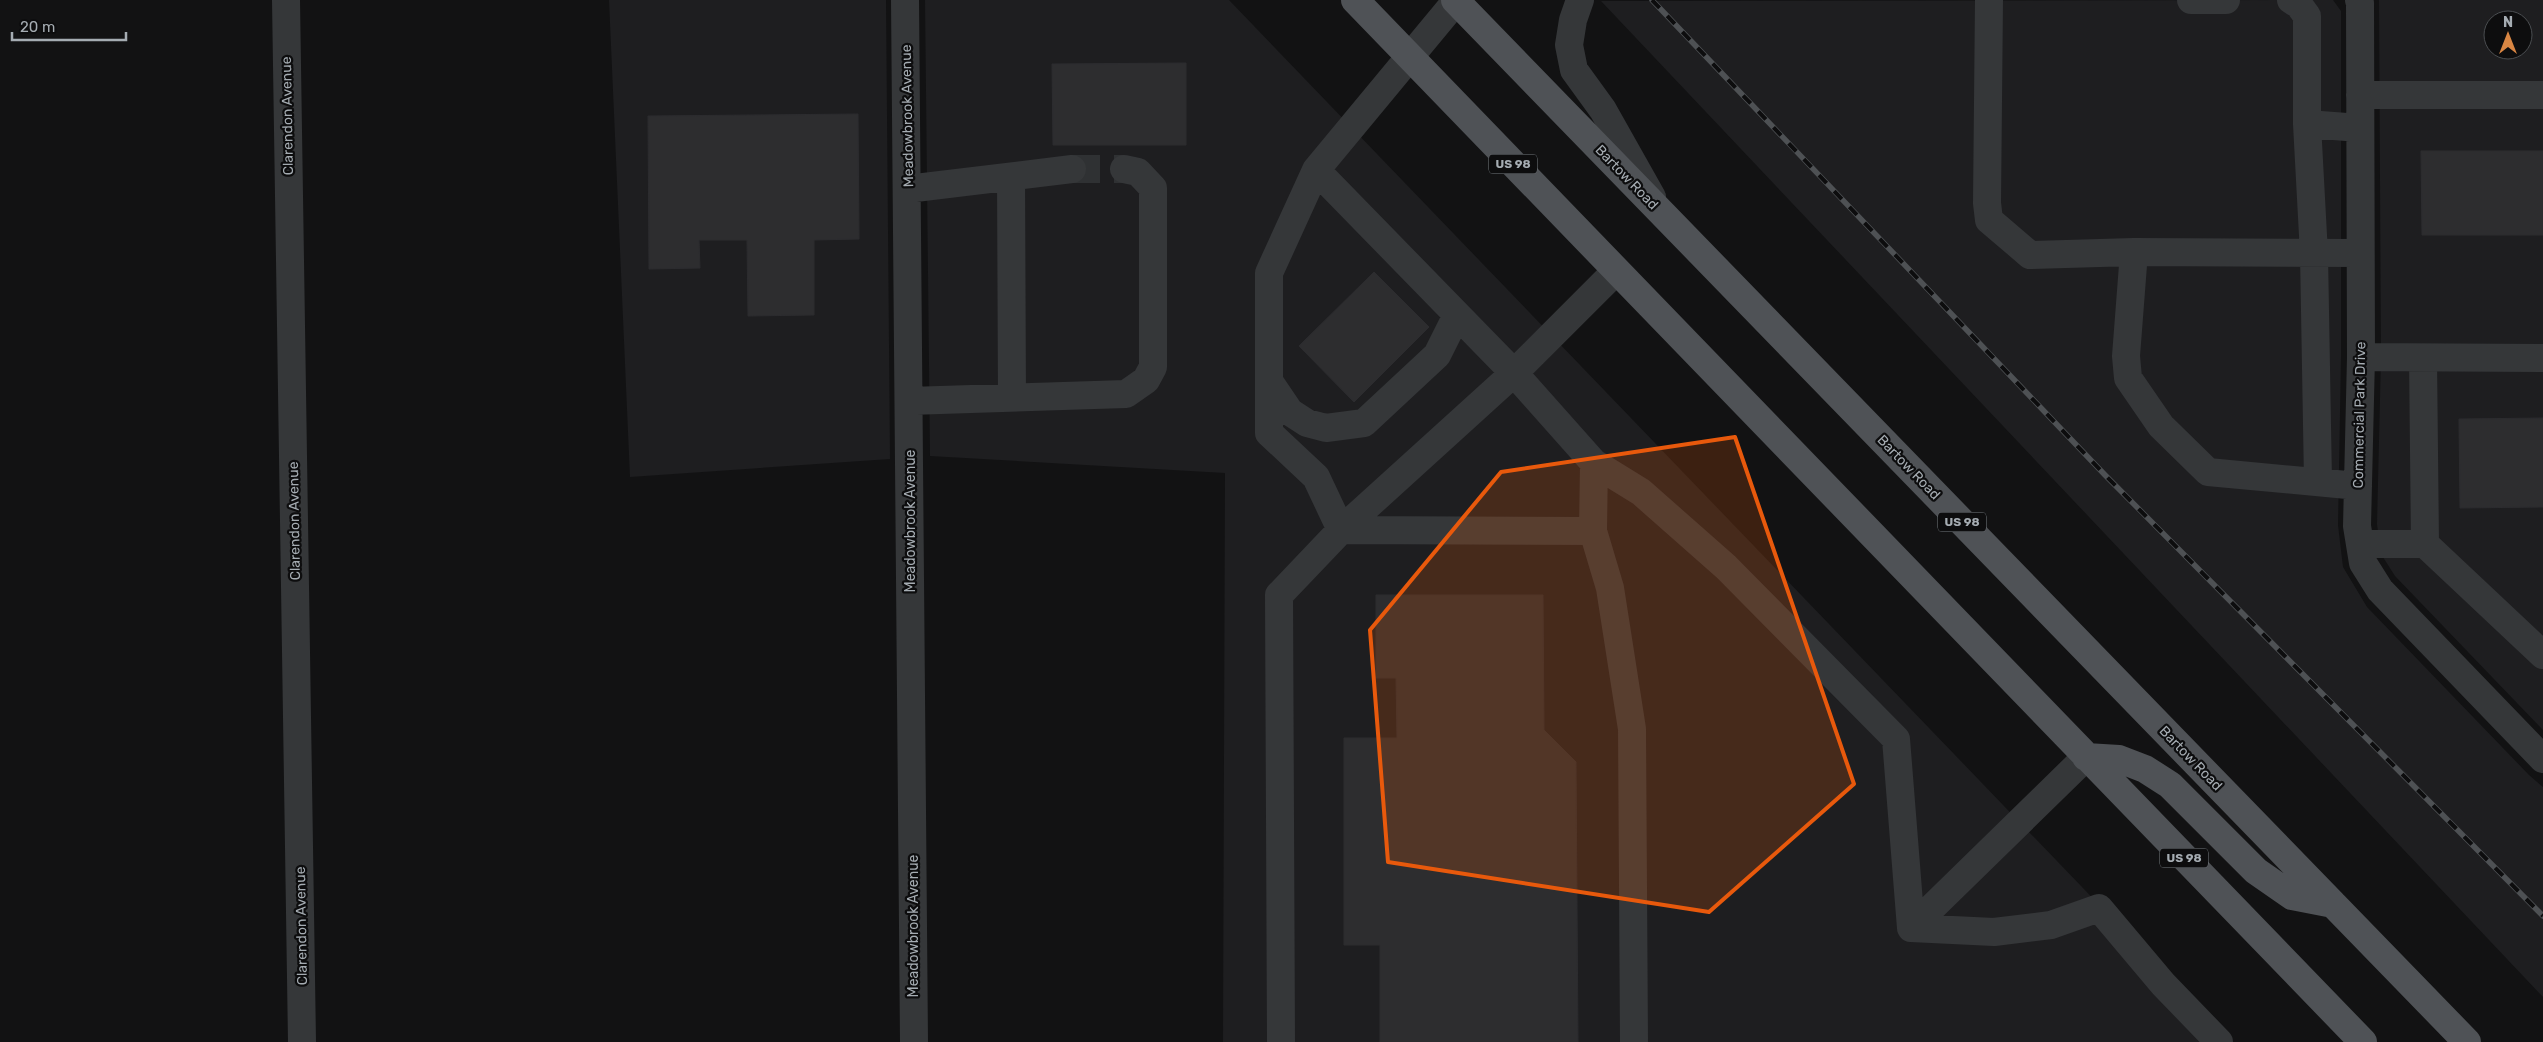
<svg xmlns="http://www.w3.org/2000/svg" width="2543" height="1042" viewBox="0 0 2543 1042" font-family="Rubik,sans-serif">
	<style>
		.built { fill: #1e1e20; fill-rule: evenodd }
		.building { fill: #2d2d2f; stroke: #2c2c2f }
		.lines { fill: none; stroke-linecap: round; stroke-linejoin: round }
		.minor-tunnel { stroke: #2f3133; stroke-width: 28; stroke-dasharray: 28 14; stroke-linecap: butt }
		.minor { stroke: #353739; stroke-width: 28 }
		.major { stroke: #4f5256; stroke-width: 28 }
		.rail-casing { stroke: #4e5154; stroke-width: 5.5 }
		.rail { stroke: #0d0d0e; stroke-width: 4; stroke-dasharray: 11; stroke-linecap: butt }
		.marked { fill: #e8590c; fill-opacity: 0.2; stroke: #e8590c; stroke-width: 4; stroke-linejoin: round }
		.labels { text-anchor: middle; stroke-width: 4.5; stroke-linejoin: round; paint-order: stroke }
		.shield { fill: #0d0d0e; stroke: #777c81; stroke-width: 1 }
		.shield-label { font-size: 12px; font-weight: bold; fill: #a5acb2 }
		.street-label { font-size: 14px; fill: #a5acb2; stroke: #0d0d0e }
	</style>
	<rect width="100%" height="100%" fill="#121213"/>
	<path class="built" d="M609,0h277l4,459 -260,18z
		M925,0h304l1002,1042h-1008l2,-569 -295,-17z
		M2333,0l8,11v346l-3,168 5,42 24,40 162,168 14,12v210l-942,-996z
		M2379,0h164v730l-148,-154 -14,-22 -4,-30 4,-167zM2493,20h30v30h-30z"/>
	<path class="building" d="M1186,63v82h-133l-1,-81z
		M858,114l1,125 -45,1v75l-66,1 -1,-76h-48l1,28 -51,1 -1,-153z
		M2421,151h122v84h-121z
		M1374,272l55,55 -75,75 -55,-56z
		M2543,418v89l-83,1 -1,-89z
		M1376,595h167l1,135 32,32 2,280h-198v-97h-36v-207h53l-1,-60h-20z"/>
	<g class="lines">
		<path class="minor-tunnel" d="M1072,169h52"/>
		<path class="minor" d="M286,0l16,1042
			M905,0l9,1042
			M1580,0l-7,20 -4,25 5,25 29,40 49,87
			M1989,0l-2,203 2,17 41,35 104,-3
			M2191,0h35
			M2291,0l8,5 8,11v108l7,130 4,227
			M2359,0l1,3 1,354 -4,169 6,37 17,27 163,169
			M2360,95h183
			M2307,124l53,4
			M1316,170l198,203 80,90 47,29 85,75 170,172 15,189
			M1011,177l1,220
			M907,189l165,-20
			M2361,357l182,1
			M2423,358l2,186
			M1269,381l21,31 17,11 19,5 38,-5 73,-68 20,-40
			M909,401l217,-7 20,-14 7,-13v-179l-15,-16 -14,-3
			M1594,463l-1,68 17,57 22,141 2,313
			M2358,486l-150,-14 -47,-46 -33,-48 -2,-22 8,-104 226,1
			M1341,530l173,-157 102,-102
			M1341,530l252,1
			M2360,544h65l118,111
			M1911,928l83,4 57,-7 48,-17 64,76 56,58
			M1911,928l175,-171
			M1281,1042l-2,-447 62,-65 -25,-53 -47,-44v-160l47,-103 140,-169"/>
		<path class="major" d="M1355,0l1008,1042
			M1455,0l1012,1042
			M2086,757l33,2 26,10 25,16 86,86 36,25 41,8"/>
		<defs>
			<path id="rail" d="M1652,0l453,475 438,441"/>
		</defs>
		<use href="#rail" class="rail-casing"/>
		<use href="#rail" class="rail"/>
	</g>
	<path class="marked" d="M1735,437l119,347 -145,128 -321,-50 -18,-232 131,-158z"/>
	<g class="labels">
		<g class="shield">
			<rect x="1489" y="154.5" width="48" height="19" rx="4"/>
			<rect x="1938" y="512.5" width="48" height="19" rx="4"/>
			<rect x="2160" y="848.5" width="48" height="19" rx="4"/>
		</g>
		<g class="shield-label">
			<text x="1513" y="168">US 98</text>
			<text x="1962" y="526">US 98</text>
			<text x="2184" y="862">US 98</text>
		</g>
		<g class="street-label">
			<text transform="translate(287 116) rotate(-91)" y="5">Clarendon Avenue</text>
			<text transform="translate(907 116) rotate(-91)" y="5">Meadowbrook Avenue</text>
			<text transform="translate(1627 177) rotate(46)" y="5">Bartow Road</text>
			<text transform="translate(2359 415) rotate(-89)" y="5">Commercial Park Drive</text>
			<text transform="translate(1909 467) rotate(46)" y="5">Bartow Road</text>
			<text transform="translate(294 521) rotate(-91)" y="5">Clarendon Avenue</text>
			<text transform="translate(910 521) rotate(-90)" y="5">Meadowbrook Avenue</text>
			<text transform="translate(2191 758) rotate(46)" y="5">Bartow Road</text>
			<text transform="translate(301 926) rotate(-91)" y="5">Clarendon Avenue</text>
			<text transform="translate(913 926) rotate(-90)" y="5">Meadowbrook Avenue</text>
		</g>
	</g>
	<g transform="translate(2508 35)"><circle r="24" fill="#0d0d0e" stroke="#4a4d50"/>
	<path d="M0-4L9 19L0 12L-9 19Z" fill="#d98643"/>
	<text y="-8" font-size="14" font-weight="bold" text-anchor="middle" fill="#a5acb2">N</text>
	</g>
	<path d="M12 32v8h114v-8" fill="none" stroke="#a5acb2" stroke-width="2.5"/>
	<text x="20" y="32" font-size="15" fill="#a5acb2" stroke="#0d0d0e" stroke-width="4" paint-order="stroke">20 m</text>
</svg>
